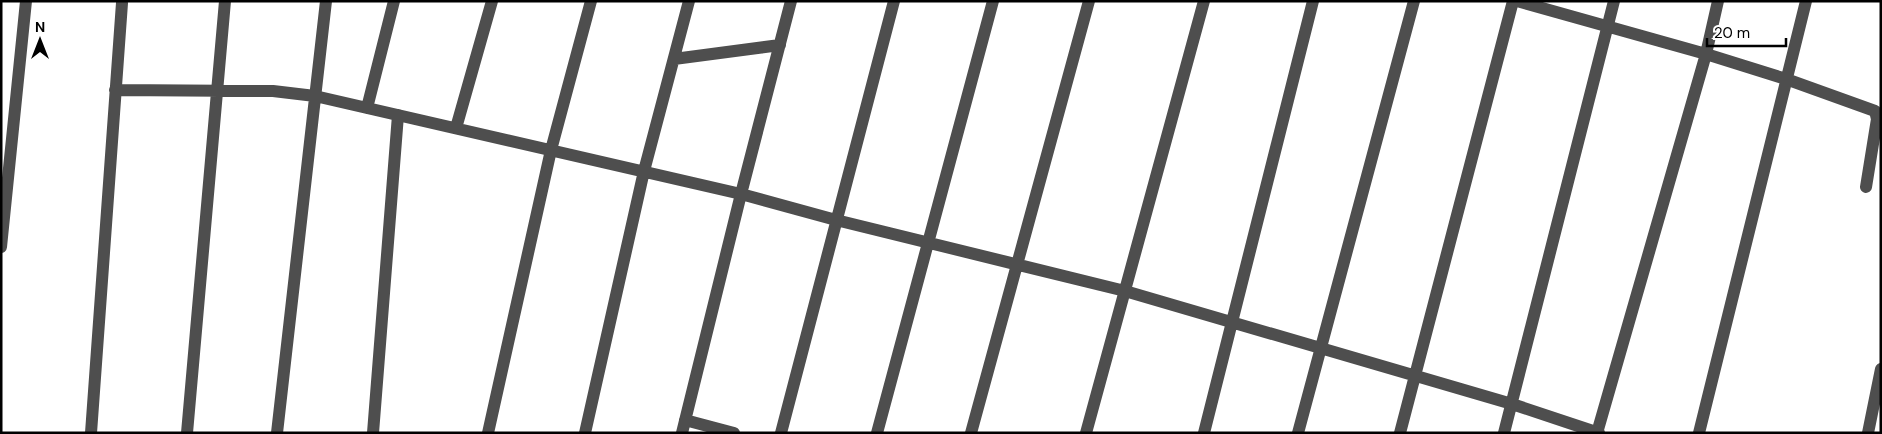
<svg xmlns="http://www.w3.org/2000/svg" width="1882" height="434" viewBox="0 0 1882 434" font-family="'DM Sans',sans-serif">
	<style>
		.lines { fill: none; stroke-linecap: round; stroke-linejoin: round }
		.minor { stroke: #4e4e4e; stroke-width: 12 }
	</style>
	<rect width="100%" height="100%" fill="#fff"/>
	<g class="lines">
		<path class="minor" d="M1517,1l189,53 80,25 89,32 2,8 -11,68
			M674,59l106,-14
			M115,90l158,1 42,5 426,98 95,26 289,71 387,113 87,29
			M367,108l27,-107
			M456,128l36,-127
			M1,247l25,-246
			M685,420l49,13
			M91,433l31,-430
			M187,433l38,-432
			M277,433l49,-432
			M373,433l25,-318
			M488,433l63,-283 40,-149
			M585,433l59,-262 45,-170
			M682,433l59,-239 50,-193
			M781,433l113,-432
			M877,433l116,-432
			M971,433l118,-432
			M1086,433l118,-432
			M1204,433l109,-432
			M1298,433l116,-432
			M1400,433l113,-432
			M1504,433l110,-432
			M1597,433l109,-379 12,-53
			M1699,433l107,-432
			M1868,433l13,-64"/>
	</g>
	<rect width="1882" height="434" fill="none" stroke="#000000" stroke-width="5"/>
	<g transform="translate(40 40)" stroke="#ffffff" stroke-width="4" paint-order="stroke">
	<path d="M0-4L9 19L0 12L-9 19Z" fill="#000000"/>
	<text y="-8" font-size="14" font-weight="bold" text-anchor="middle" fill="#000000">N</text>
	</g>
	<path d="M1707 38v8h79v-8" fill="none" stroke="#000000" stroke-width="2.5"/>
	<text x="1714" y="38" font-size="15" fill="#000000" stroke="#ffffff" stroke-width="4" paint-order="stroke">20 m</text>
</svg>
